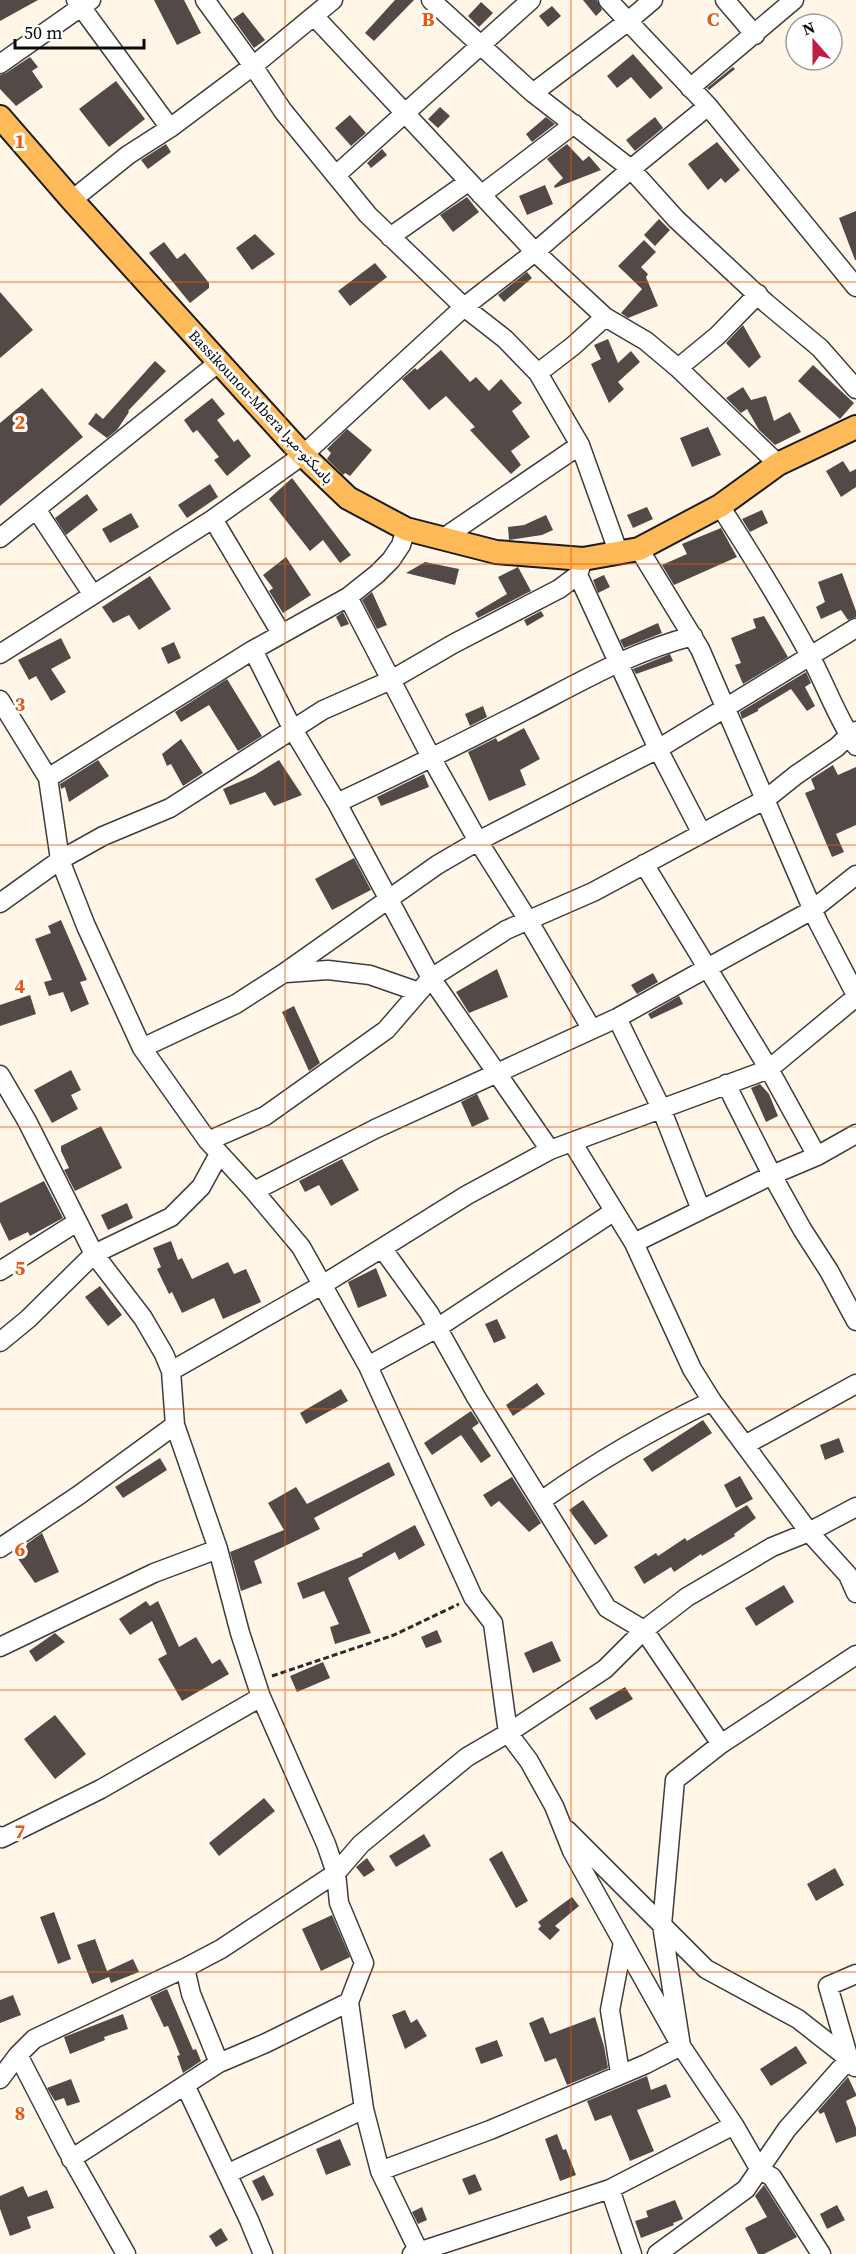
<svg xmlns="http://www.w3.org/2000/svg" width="856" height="2254" viewBox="0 0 856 2254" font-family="'Source Serif 4','Noto Sans Arabic',serif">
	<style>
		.building { fill: #534946 }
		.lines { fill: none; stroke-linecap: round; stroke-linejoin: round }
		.minor-casing { stroke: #3d3d3d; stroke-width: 21 }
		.major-casing { stroke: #1b1b1b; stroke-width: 26 }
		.path { stroke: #2c2c2c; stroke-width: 3; stroke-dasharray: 6 3; stroke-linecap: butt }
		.minor { stroke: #fff; stroke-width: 18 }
		.major { stroke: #feba58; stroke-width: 22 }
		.grid { fill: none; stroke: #e8590c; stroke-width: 1.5; stroke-opacity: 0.55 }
		.labels { text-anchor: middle; stroke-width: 6; stroke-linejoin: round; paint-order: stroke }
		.street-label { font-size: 15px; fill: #0a0a0a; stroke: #fff }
		.grid-label { font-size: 20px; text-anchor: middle; font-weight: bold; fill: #e8590c; stroke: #fff; stroke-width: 6; stroke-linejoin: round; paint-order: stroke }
	</style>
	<rect width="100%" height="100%" fill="#fff6e7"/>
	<path class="building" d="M0,0h38l-38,21z
		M154,0h30l17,33 -24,12z
		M395,0h19l-40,41 -9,-8z
		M583,0h14l5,10 -6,6z
		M481,2l12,11 -14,14 -11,-11z
		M552,6l9,10 -13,11 -9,-11z
		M243,12l22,28 -11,8 -21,-29z
		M633,54l30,34 -13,11 -19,-22 -14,11 -10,-12z
		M30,57l8,10 -6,4 11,16 -27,19 -16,-17v-14l6,-2z
		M733,67l2,2 -26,21 -2,-2z
		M116,81l29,38 -36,28 -30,-38z
		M440,107l10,9 -12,12 -10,-9z
		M350,115l16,18 -15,13 -16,-18z
		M546,117l9,7 -23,18 -6,-8z
		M655,117l8,11 -28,23 -9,-11z
		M717,142l23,28 -15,13 -4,-5 -13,12 -20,-26z
		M166,144l5,8 -23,17 -7,-9z
		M567,144l16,17 6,-5 12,14 -46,18 -1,-2 9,-8 -16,-19z
		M382,149l5,6 -16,13 -4,-5z
		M545,185l8,19 -26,11 -8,-19z
		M467,197l12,15 -26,20 -13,-17z
		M856,211v49h-1l-16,-42z
		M659,219l11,11 -15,16 -11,-11z
		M255,234l20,20 -23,16 -16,-22z
		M644,240l12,12 -15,15 7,7 -2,3 12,29 -30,12 -7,-5 21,-24 -24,-23z
		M164,242l13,17 8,-6 24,30v5l-19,15 -41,-50z
		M375,263l12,14 -37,29 -12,-15z
		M527,272l5,6 -28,24 -6,-7z
		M0,292l33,38 -33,28z
		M743,325l18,32 -12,11 -23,-25z
		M608,339l10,24 13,-12 9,11 -22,20 6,7 -15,14 -18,-39 10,-5 -7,-14z
		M441,350l29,32 6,-5 13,14 12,-12 21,24 -10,8 18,26 -19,14 10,14 -10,9 -41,-44 5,-3 -29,-31 -17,14 -27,-31 13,-11 2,2z
		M155,361l11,10 -38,40 1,1 -12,18 -10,8 -19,-14 8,-11 7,6z
		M813,365l41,38 -14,16 -42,-38z
		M743,387l8,13 15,-4 8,25 16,-9 11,20 -26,13 -16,-15 -12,-21 -6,4 -15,-15z
		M42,388l41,49 -83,69v-83z
		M212,398l13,16 -8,6 17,22 4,-3 13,17 -24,20 -13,-16 5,-3 -22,-27 -4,3 -9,-13z
		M708,427l13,28 -29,12 -12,-29z
		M347,429l25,21 -22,26 -5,-3 -2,2 -16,-16 4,-6 -4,-4z
		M843,461l7,11 6,-3v18l-15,10 -15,-26z
		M292,478l59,77 -11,8 -17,-23 -13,11 -41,-52z
		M210,484l8,13 -31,21 -9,-13z
		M87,494l11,16 -32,25 -11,-17z
		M647,507l6,12 -20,9 -6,-13z
		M762,510l6,13 -18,9 -8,-13z
		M131,513l8,14 -29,16 -8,-14z
		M546,515l7,15 -11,5 -33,5 -1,-13 16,-2z
		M721,528l16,29 -63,28 -12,-20 25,-11 -5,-10z
		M286,557l25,38 -28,18 -14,-22 4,-3 -10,-13z
		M425,562l34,7 -4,16 -49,-12z
		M518,567l13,24 -53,27 -3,-5 32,-19 -9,-17z
		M842,573l14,38v6l-8,3 -7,-10 -20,9 -5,-12 9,-5 -7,-20z
		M604,575l6,12 -12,6 -5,-13z
		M150,576l21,33 -32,21 -10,-15 -16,8 -11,-16z
		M372,592l15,33 -10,4 -15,-29z
		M541,611l3,5 -17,10 -3,-6z
		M343,612l6,12 -8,3 -5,-10z
		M764,616l24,41 -45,27 -8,-19 6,-2 -10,-25 25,-10 -3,-9z
		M658,623l4,10 -38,15 -4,-8z
		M61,638l10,20 -20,11 15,23 -15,9 -15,-25 -7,4 -11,-20z
		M174,642l7,16 -13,6 -7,-16z
		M670,654l3,7 -37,13 -3,-5z
		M806,672l5,11 -6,4 10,19 -8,5 -16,-22 -33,20v2l-16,8 -2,-7z
		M227,679l35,57 -24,15 -29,-46 -28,17 -6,-10z
		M483,706l4,11 -17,9 -5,-12z
		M524,728l16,31 -20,11 6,15 -37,16 -21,-49 28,-14 2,4z
		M181,739l22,34 -20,13 -12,-22 -4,2 -5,-12z
		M98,760l11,16 -40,26 -4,-15 -4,2 -1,-5z
		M279,760l23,35 -28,11 -9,-14 -35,13 -7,-16 30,-13z
		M833,765l5,10 18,-8v58l-20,9 8,18 -12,5 -27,-64 10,-4 -4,-10z
		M424,774l5,13 -48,19 -4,-9z
		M354,858l17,32 -39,20 -17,-31z
		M61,920l26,60 -7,2 9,22 -18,8 -8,-20 -14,4 -5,-14 8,-2 -17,-41 16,-6 -3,-7z
		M497,969l11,28 -39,16 -13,-21z
		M653,973l5,9 -21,12 -6,-9z
		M30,995l6,19 -36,12v-21z
		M679,996l4,8 -32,15 -3,-5z
		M294,1006l26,57 -11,8 -27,-59z
		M71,1070l10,20 -10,5 7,14 -26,14 -18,-33z
		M760,1084l9,10 9,22 -12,6 -15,-34z
		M477,1094l12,25 -17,8 -11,-25z
		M101,1126l21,42 -47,23 -11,-21 5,-2 -8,-17v-5z
		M342,1159l17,31 -28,16 -12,-21 -14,7 -6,-11z
		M44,1181l19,37 -33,18 -2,-4 -19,9 -9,-19v-19z
		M127,1203l6,15 -25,12 -7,-15z
		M171,1241l7,19 4,-2 10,21 36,-17 6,12 12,-5 15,33 -38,17 -9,-21 -32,15 -10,-21 -3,2 -12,-25 4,-2 -8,-19z
		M376,1268l11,28 -29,12 -10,-26z
		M100,1286l22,29 -14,11 -23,-29z
		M497,1319l9,19 -12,5 -9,-19z
		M537,1383l8,11 -32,22 -7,-11z
		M341,1389l7,12 -42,23 -6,-11z
		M471,1411l8,12 -7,5 19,28 -10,7 -20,-28 -29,20 -8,-12z
		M703,1420l9,13 -60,39 -9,-13z
		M839,1438l5,14 -19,8 -5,-15z
		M160,1458l7,12 -44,28 -8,-11z
		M389,1462l6,13 -81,43 6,11 -66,32 8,22 -21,8 -11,-39 54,-22 -16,-27 28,-16 11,17z
		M740,1476l13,23 -17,9 -12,-23z
		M512,1477l29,46 -12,9 -30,-31 -8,6 -8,-12z
		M583,1500l25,36 -13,9 -26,-35z
		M747,1505l9,13 -22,16 1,2 -33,20 -1,-2 -27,18 -3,-5 -27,17 -10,-17 22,-14 2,3 27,-18 2,3z
		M415,1525l10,20 -26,15 -4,-8 -47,26 23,55 -36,11 -5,-17 9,-3 -15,-33 -21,8 -6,-16 66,-27 -1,-2z
		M42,1533l17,39 -24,11 -21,-30z
		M784,1585l10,17 -38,24 -11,-18z
		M146,1601l4,5 8,-5 21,46 17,-10 16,27 8,-5 9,15 -47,27 -24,-42 9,-5 -15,-33 -22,14 -11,-16z
		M437,1630l5,12 -16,6 -5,-11z
		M55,1633l10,9 -29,20 -7,-11z
		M552,1641l9,20 -28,12 -9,-20z
		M323,1662l7,16 -33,14 -7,-16z
		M625,1687l8,12 -37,21 -7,-12z
		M55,1715l31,39 -31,25 -31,-40z
		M264,1798l11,13 -56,45 -10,-13z
		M424,1834l7,12 -35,21 -7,-11z
		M502,1851l26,50 -12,7 -27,-49z
		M367,1858l8,12 -11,7 -8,-10z
		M835,1868l9,17 -28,16 -9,-17z
		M572,1897l7,9 -24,20 5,4 -10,10 -12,-11 3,-3 -3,-4z
		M54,1912l17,47 -13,5 -18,-47z
		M332,1915l18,42 -29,14 -19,-42z
		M95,1939l12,32 26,-12 6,13 -28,11 -2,-6 -17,7 -15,-39z
		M167,1989l26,61 3,-1 5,12 -18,12 -6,-17 3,-1 -12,-29 -4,1 -14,-30z
		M13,1995l8,20 -21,8v-23z
		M405,2010l6,13 6,-4 10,17 -22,13 -13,-34z
		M123,2014l5,15 -24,8 1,3 -35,14 -6,-17z
		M543,2017l7,17 45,-17 9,29 4,22 -41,17 -11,-27 -11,4 -16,-39z
		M497,2040l6,16 -22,8 -6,-16z
		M796,2046l11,17 -36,23 -11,-17z
		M647,2076l4,14 15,-6 5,13 -34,13 17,41 -24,10 -19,-46 -16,6 -8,-20z
		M848,2077l8,17v2l-10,5 10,27v8l-20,7 -12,-31 -4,2 -2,-3z
		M71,2079l9,23 -13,4 -3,-8 -9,3 -8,-13z
		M557,2134l6,16 3,-1 10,26 -16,6 -15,-42z
		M340,2139l11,26 -25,10 -10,-26z
		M475,2174l7,16 -13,5 -7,-16z
		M264,2175l10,20 -12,6 -10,-20z
		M764,2185l33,52 -33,17h-6l-13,-26 22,-11 -12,-21z
		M23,2186l5,11 19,-7 7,18 -27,9 4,11 -21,8 -10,-27v-13z
		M675,2200l8,19 -10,4 1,2 -33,13 -6,-17 13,-4 -2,-6z
		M837,2205l8,15 -18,9 -7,-15z
		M422,2207l5,13 -9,4 -6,-12z
		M221,2228l7,12 -12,7 -7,-11z"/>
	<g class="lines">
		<defs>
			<path id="minor" d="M76,0l94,128
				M205,0l48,66 30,45 85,104 96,92 41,32 33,34 42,72 39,109
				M431,0l102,93 98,76 45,50 90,84 54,45 36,41
				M608,0l100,106 148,181
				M725,0l30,35
				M314,16l221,236 70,65 41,24 32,27 100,96
				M0,64l91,-64
				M690,88l104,-88
				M533,93l94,-71 26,-22
				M336,175l195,-175
				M481,195l93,-71
				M72,200l56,-45 42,-27 83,-62 80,-66
				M390,237l78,-55
				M678,368l39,-32 41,-42
				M538,373l35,-27 32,-29
				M720,506c31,48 61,96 88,146 17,31 28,64 48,94
				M36,509l57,86
				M213,519l68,114
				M0,538l218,-175
				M442,539l138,-94
				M639,549l61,100 118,273 38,73
				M578,575l80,174 43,83
				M348,597l84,162 46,82 50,79 63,108
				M253,650l39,78 45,75 94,175 119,172
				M0,654l213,-135 90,-64 161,-148 71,-55 96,-83 77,-63
				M0,700l48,78 12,82 26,66 56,122 66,93 46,50 47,56 67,119 105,231 20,26 15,110 21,28 25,45 18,45 109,195 53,79 26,45 12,7 49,77
				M48,778l205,-128 95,-53 29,-23 14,-14 10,-15 5,-16
				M337,803c64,-30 127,-61 189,-93 54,-28 107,-59 167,-74
				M644,864l125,205 48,87
				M0,903l60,-43 43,-24 67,-28 153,-98 68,-30 62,-36 106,-55 19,-14 5,-16
				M286,973l42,-3 42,5 49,17
				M617,1018l44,90 40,102
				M142,1048l94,-44 48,-31 153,-108 41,-24 180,-92 198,-121
				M0,1075l27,46 67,133 49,64 21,36 7,17 4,54 43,124 22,84 21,64 65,147 10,29 3,30 25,60 -15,39 15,107 16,62 40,83
				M726,1084l46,91 30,54 27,42 27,50
				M208,1141l57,-25 121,-86 45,-52 75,-48 87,-38 173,-93 30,-24 41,-28 12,-12 7,-4
				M572,1142l62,101 58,126 20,32 97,131 39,43 8,18
				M254,1191l121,-62 242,-111 195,-108 44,-35
				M634,1243l138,-68 45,-19 39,-22
				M382,1248l85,-53 83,-45 219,-81 87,-72
				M0,1271l77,-49
				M0,1342l28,-23 66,-65 77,-37 30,-30 18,-33
				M368,1366l69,-38 176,-116
				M171,1371l151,-86 60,-37 47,65 47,84 131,211 37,22 77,114
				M745,1445l111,-61
				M541,1501c55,-39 110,-71 171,-100
				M0,1548l79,-53 96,-70
				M0,1647l154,-74 64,-24
				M567,1830l139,139 92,50 51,40 -21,-73 28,-12
				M0,1836l2,2 99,-49 160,-92
				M185,1968l6,26 28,69
				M18,2055l48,93 60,106
				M620,2073l-10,-63 13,-68
				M0,2079l18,-24 16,-16 151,-71 36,-19 50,-33 65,-43 25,-29 106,-87 41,-24 97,-64 39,-39 43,-33 85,-50 37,-15 47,-25
				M185,2085l64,135 14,34
				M71,2159l148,-96 47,-20 83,-41
				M380,2171l110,-41 156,-66 35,-18 -19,-121 13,-145 46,-36 135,-89
				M227,2174l137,-65
				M610,2189l22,65
				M412,2254l198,-65 124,-64
				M657,2254l89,-65 41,-60 62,-70 6,8"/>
			<path id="major" d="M0,117l72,83 231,255 45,43 58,31 90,23 87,7 56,-10 81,-43 58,-42 78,-37"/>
		</defs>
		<use href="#minor" class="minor-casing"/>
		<use href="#major" class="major-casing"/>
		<path class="path" d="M272,1676l122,-41 65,-31"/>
		<use href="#minor" class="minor"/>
		<use href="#major" class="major"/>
	</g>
	<path class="grid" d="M285,0v2254M571,0v2254M0,282h856M0,564h856M0,845h856M0,1127h856M0,1409h856M0,1690h856M0,1972h856"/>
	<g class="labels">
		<g class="street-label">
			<text transform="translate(261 407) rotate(47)" y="5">Bassikounou-Mbera باسكنو-مبرا</text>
		</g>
	</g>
	<g class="grid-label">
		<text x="428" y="26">B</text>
		<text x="713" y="26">C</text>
		<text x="20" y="148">1</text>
		<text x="20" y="429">2</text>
		<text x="20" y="711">3</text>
		<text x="20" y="993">4</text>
		<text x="20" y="1275">5</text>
		<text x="20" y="1556">6</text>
		<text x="20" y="1838">7</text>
		<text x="20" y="2120">8</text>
	</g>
	<g transform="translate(814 42) rotate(339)"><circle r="28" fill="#ffffff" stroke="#9d9d9d" stroke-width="1.5"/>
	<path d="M0-4.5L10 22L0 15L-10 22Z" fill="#be1e41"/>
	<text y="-9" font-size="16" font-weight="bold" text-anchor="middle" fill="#0a0a0a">N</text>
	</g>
	<path d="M15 39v9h129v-9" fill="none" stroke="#0a0a0a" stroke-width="3"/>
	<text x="24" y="39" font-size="18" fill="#0a0a0a" stroke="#ffffff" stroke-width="4.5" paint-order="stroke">50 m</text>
</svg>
